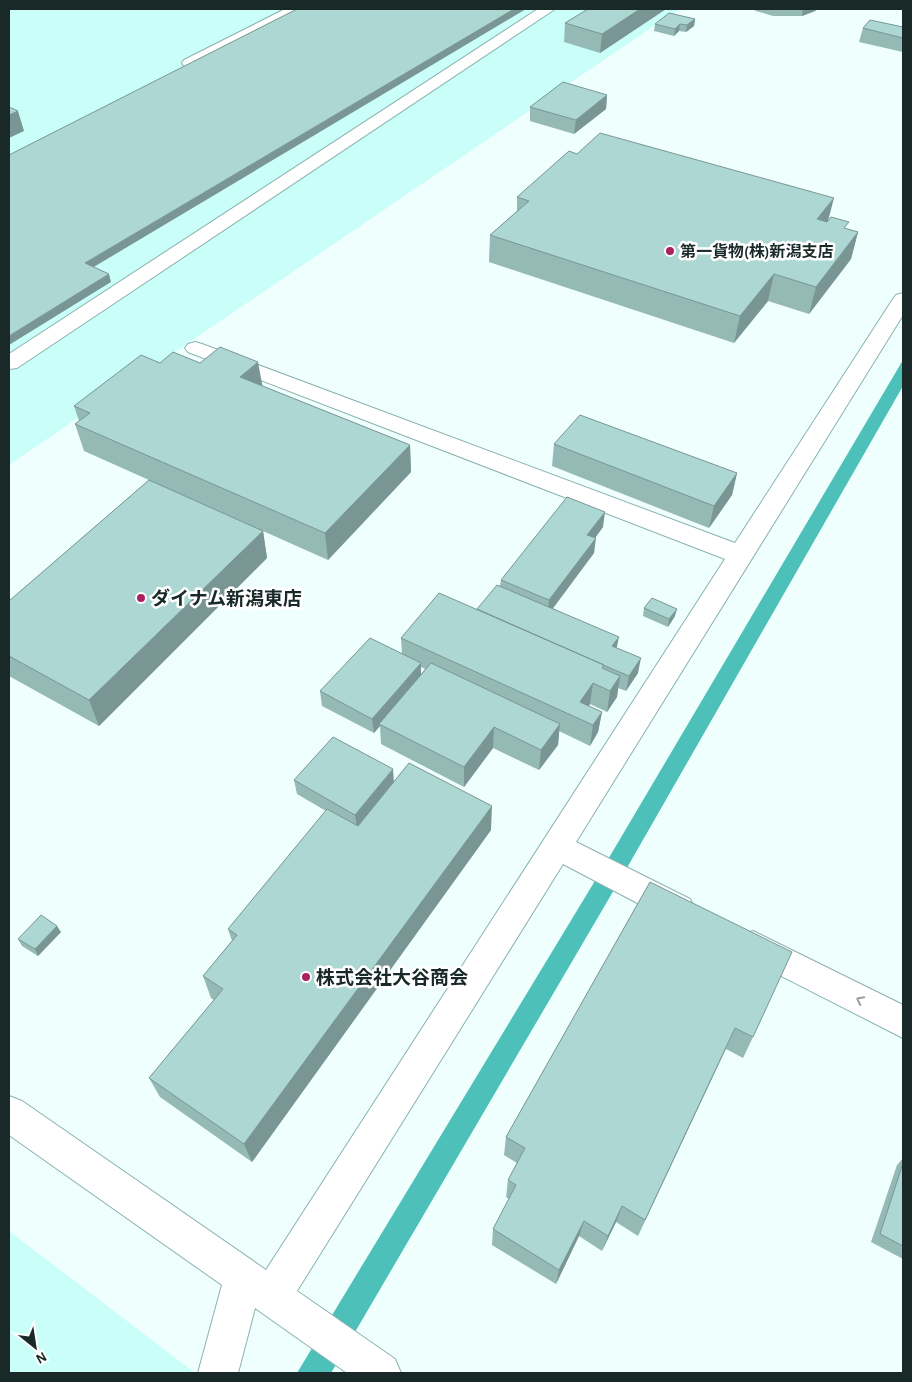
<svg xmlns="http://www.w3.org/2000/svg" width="912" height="1382" viewBox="0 0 912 1382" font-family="'Alegreya Sans','Noto Sans JP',sans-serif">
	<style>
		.built { fill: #c9fef9 }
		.water { fill: #4dc0b9 }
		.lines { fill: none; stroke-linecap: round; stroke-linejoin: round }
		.minor-casing { stroke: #8ab3af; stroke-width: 2 }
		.minor { fill: #fff; fill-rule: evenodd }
		.wall { fill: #95b9b5; fill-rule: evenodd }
		.shaded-wall { fill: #799694 }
		.building { fill: #add7d3; stroke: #799694 }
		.oneway { stroke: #989f9e }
		.poi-dot { fill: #ab2060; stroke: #fff; stroke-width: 2 }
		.labels { text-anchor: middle; stroke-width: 5; stroke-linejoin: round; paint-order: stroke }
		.far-poi-label { font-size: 16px; font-weight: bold; fill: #192927; stroke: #fff; text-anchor: start }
		.poi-label { font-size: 19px; font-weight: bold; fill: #192927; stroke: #fff; text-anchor: start }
	</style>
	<rect width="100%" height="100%" fill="#eefffd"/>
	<path class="built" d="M9,9h673l-15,8 -658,448z
		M9,1231l186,142h-186z"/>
	<path class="water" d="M903,360v26l-275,480 -297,507h-34l313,-517z"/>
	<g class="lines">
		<defs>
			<path id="minor" d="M285,9h18l-2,3 -105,54h-12l-2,-3 2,-3z
				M538,9h17l-538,359 -8,1v-15z
				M903,293v22l-327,527 114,57 5,10 -5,10 -11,4 -11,-4 -105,-55 -266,427 98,68 6,14h-54l-92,-65 -17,65h-40l24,-88 -213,-150v-39l13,5 244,169 459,-711 -537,-207 -3,-4 3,-4 7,-2 7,2 533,199 158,-244 3,-4z
				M753,931l150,74v33l-161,-82 -5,-10 5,-10z"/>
		</defs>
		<use href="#minor" class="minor-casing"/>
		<use href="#minor" class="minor"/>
	</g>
	<path class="wall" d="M666,9l-66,44 -36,-11 1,-19z
		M753,9h64l-2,2 -13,5h-29l-17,-5z
		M695,19l-1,7 -8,6 -7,-1 -5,5 -20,-5 1,-7z
		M903,27v25l-44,-10 4,-14z
		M607,95l-1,14 -32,25 -44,-13v-14z
		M517,197l311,23 19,9 11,3 -7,27 -42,55 -41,-13 -34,42 -245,-81 1,-27 27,-24z
		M160,363l102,23 148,59 1,27 -83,88 -146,-65 81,36 4,27 -168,168 -90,-50v-75l140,-121 -65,-29 -9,-27 4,-3 -5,-15z
		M554,444l183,29 -5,22 -23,33 -157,-62z
		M603,527l-8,11 -1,15 -41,55 64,40 21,25 -12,18 -8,-3 -1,9 -10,15 -17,-8 -1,2 13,6 -4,20 -8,14 -31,-15 -1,14 -19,25 -46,-22 -29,39 -83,-43 -1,-18 -6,7 -52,-27 -2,-15 82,-37 -1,-16 76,-29 23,-23 1,-6zM421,667l4,2 -4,5z
		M644,608l31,8 -7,11 -25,-11z
		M294,780l100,1 97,49 -239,332 -92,-65 -11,-19 65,-78 -3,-2 -8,-22 29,-35 -4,-12 98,-118 -29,-17z
		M650,882l103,155 -10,21 -17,-9 -88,187 -22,-14 -14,29 -23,-15 -23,48 -64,-39 1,-16 16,-30 -3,-2 2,-17 9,-17 -13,-8 2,-18z
		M61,932l-23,24 -16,-10 -4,-7z
		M903,1158v101l-32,-17 26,-77z"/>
	<path class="shaded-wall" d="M514,9h12l-439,262 -2,-8z
		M640,9h26l-66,44 2,-19z
		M803,9h14l-2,2 -13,5z
		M695,19l-1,7 -8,6 1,-7z
		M680,24l-1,7 -5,5 1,-7z
		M607,95l-1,14 -32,25 2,-14z
		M18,111l6,20 -15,7v-23z
		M834,198l-7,27 -10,-6z
		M858,232l-7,27 -42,55 7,-27z
		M109,274l2,8 -102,63v-9z
		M774,274l-6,27 -34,42 6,-27z
		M258,362l5,27 -23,-12z
		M410,445l1,27 -83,88 -3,-27z
		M737,473l-5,22 -23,33 5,-22z
		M605,512l-2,15 -17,23 1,-15z
		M263,531l4,27 -168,168 -10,-26z
		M596,538l-2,15 -46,62 1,-15z
		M677,609l-2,7 -7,11 1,-8z
		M619,637l-3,14 -4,-5z
		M641,658l-3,15 -12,18 3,-15z
		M421,663v15l-42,46 1,2 -6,7 -2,-14z
		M620,676l-3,21 -10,15 3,-21z
		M593,683l-3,21 -10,15v-17z
		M602,712l-4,20 -8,14 3,-21z
		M560,724l-2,21 -19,25 2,-20z
		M494,727l-1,21 -29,39v-20z
		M393,769l1,14 -37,46 -2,-14z
		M492,806l-1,24 -239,332 -8,-18z
		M57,926l4,6 -23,24 -3,-7z
		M622,1206l-6,16 -14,29 6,-15z
		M584,1221l-5,15 -23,48 3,-14z"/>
	<path class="building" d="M297,9h217l-429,254 24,11 -100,62v-181z
		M588,9h52l-38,25 -37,-11z
		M669,13l26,6 -8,6 -7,-1 -5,5 -20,-5z
		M870,20l33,7v11l-40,-10z
		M563,82l44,13 -31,25 -46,-13z
		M9,107l9,4 -9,4z
		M600,133l234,65 -17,21 10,3 4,-5 18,5 -5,6 14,4 -42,55 -42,-13 -34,42 -250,-81 39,-34 -12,-4 52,-46 8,3z
		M220,347l38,15 -18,15 170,68 -85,88 -250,-109 15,-11 -16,-7 67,-51 19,8 13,-11 27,11z
		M580,415l157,58 -23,33 -160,-62z
		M149,480l114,51 -174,169 -80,-44v-55z
		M567,497l38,15 -18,23 9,3 -47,62 -48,-20z
		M497,585l122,52 -7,9 29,12 -12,18 -26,-11h1l-127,-56z
		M439,593l165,72 -2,3 18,8 -10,15 -17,-8 -13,19 22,10 -9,13 -192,-87z
		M652,598l25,11 -8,10 -25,-11z
		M370,638l51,25 -49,56 -52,-28z
		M431,663l129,61 -19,26 -47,-23 -30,40 -85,-43z
		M333,737l60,32 -38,46 -61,-35z
		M409,763l83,43 -248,338 -95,-66 74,-89 -20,-13 34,-41 -9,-6 99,-120 31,17z
		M650,882l142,70 -39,85 -18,-9 -90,192 -23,-14 -14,30 -24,-15 -25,49 -66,-41 23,-44 -8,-5 17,-32 -19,-11z
		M41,915l16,11 -22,23 -17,-10z
		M903,1163v83l-23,-12z"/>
	<defs><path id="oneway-chevron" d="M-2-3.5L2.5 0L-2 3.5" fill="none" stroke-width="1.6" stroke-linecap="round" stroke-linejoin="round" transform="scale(1.25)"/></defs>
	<use class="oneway" href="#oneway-chevron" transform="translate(860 1000) rotate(-153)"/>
	<g class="poi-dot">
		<circle cx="670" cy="251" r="5"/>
		<circle cx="141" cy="598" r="5"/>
		<circle cx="306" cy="977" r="5"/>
	</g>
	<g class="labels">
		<g class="far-poi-label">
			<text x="680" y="257">第一貨物(株)新潟支店</text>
		</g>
		<g class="poi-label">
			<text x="151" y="605">ダイナム新潟東店</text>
			<text x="316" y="984">株式会社大谷商会</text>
		</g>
	</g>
	<rect width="912" height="1382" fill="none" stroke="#192927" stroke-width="20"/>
	<g transform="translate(35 1347) rotate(150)" stroke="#ffffff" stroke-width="4" paint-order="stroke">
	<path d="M0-4L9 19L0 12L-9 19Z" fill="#192927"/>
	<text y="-8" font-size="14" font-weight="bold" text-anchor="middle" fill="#192927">N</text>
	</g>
</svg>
